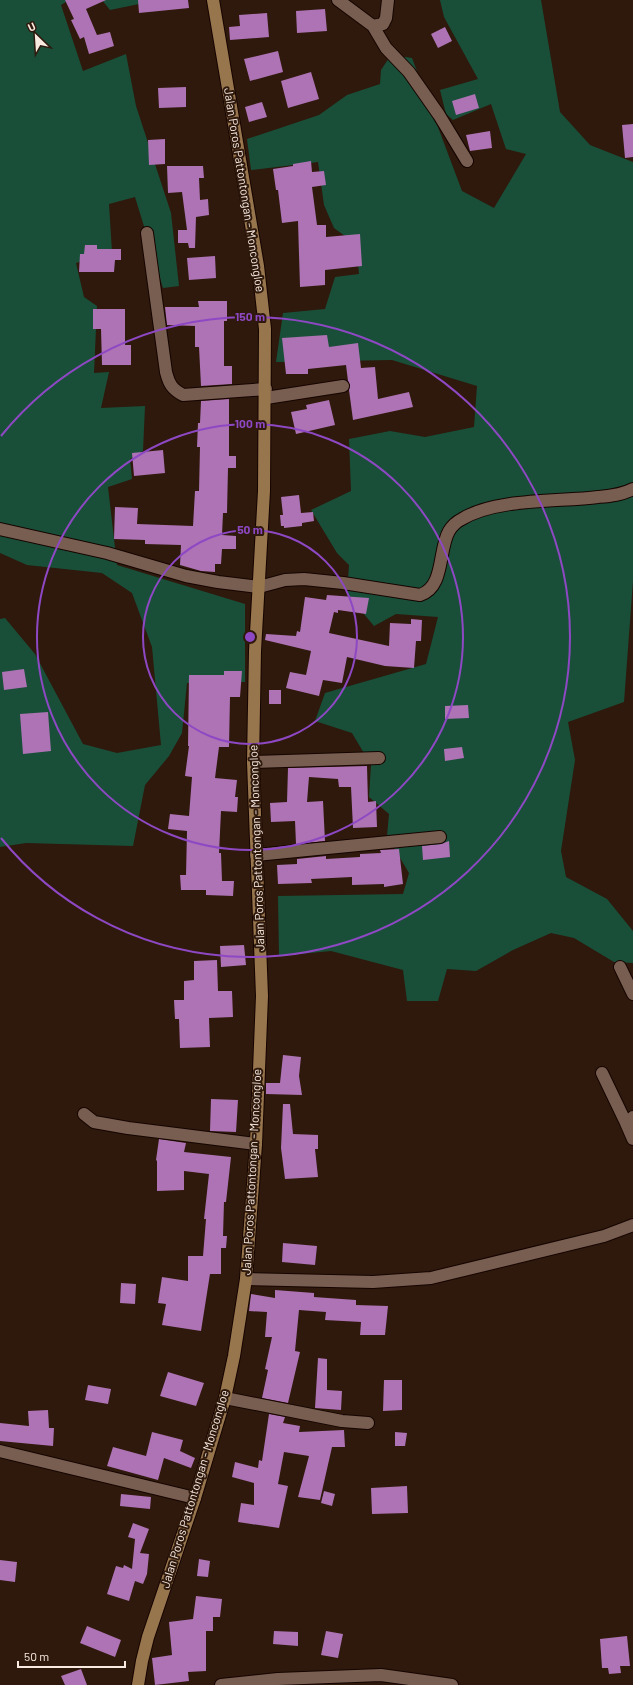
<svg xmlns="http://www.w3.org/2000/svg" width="633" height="1685" viewBox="0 0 633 1685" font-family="Barlow,sans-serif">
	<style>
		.forest { fill: #194f39 }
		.building { fill: #ad73b4 }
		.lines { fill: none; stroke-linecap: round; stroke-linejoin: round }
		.street-casing { stroke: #160400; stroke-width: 14 }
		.secondary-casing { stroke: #160400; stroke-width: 14 }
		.street { stroke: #785e50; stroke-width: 12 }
		.secondary { stroke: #97754d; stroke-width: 12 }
		.ring { fill: none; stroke: #8e48c4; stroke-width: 2 }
		.labels { text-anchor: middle; stroke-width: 4; stroke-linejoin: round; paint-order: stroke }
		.street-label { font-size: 12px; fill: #f9eae1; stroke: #2e190c }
		.centre { fill: #8e48c4; stroke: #2e190c; stroke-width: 2 }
		.ring-label { font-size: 12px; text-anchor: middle; font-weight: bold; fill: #8e48c4; stroke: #2e190c; stroke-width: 4; stroke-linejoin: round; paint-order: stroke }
	</style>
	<rect width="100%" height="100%" fill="#2e190c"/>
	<path class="forest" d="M0,0h69l-8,5 22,66 43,-17 10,52 35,107 8,73 -16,2 -28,-91 -26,7 3,48 -36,11 8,34 13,9 -3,67 15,-1 -8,36 44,-2 -2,45 -13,8 2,20 -24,8 9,78 128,39v78l-58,1 -5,50 -13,23 -24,29 -12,61 -107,-3 -26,4v-228l5,-1 30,36 48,90 34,9 44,-8 -9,-98 -20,-54 -30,-20 -75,-8 -27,-12z
		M102,0h37v4l-29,6z
		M440,0h101l19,112 30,33 43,17v419l-9,121 -56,20 7,38 -14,91 5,26 41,22 26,32v32l-19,-1 -40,-24 -23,-5 -38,17 -37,21 -29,-2 -9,32h-31l-4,-31 -72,-19 -52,5 -1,-60 125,-2 6,-21 -22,-37 2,-22 -20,-17 2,-32 -19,-32 -37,-12 10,-28 101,-29 12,-47 -42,-3 -22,12 -27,-32 2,-29 -12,-12 -26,-43 40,-19 -2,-52 41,-8 35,6 49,-10 3,-41 -85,-26 -116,2 7,-49 42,-4 10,-32 24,-3 -3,-30 -22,-16 -10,-23 -6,-43 -67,8 -4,-31 72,-24 28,-20 33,-11 1,-14 10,-15 21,3 50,133 32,17 32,-54 -20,-5 -15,-45 -38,16 -7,-6 -6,-24 38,-11 -34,-62z"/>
	<path class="building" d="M65,0h41l-20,9 11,26 13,-3 4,14 -25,8 -5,-17 -4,2 -9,-19 3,-1z
		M138,0h50l1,8 -50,5z
		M325,9l2,22 -30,2 -1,-22z
		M267,13l2,24 -39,3 -1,-13 11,-1 -1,-11z
		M445,27l7,14 -14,7 -7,-14z
		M278,51l5,21 -33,9 -6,-22z
		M311,72l8,27 -31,9 -7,-27z
		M186,87v20l-27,1 -1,-20z
		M475,94l4,14 -23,7 -4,-14z
		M262,102l5,15 -18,5 -4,-15z
		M633,124v33l-8,1 -3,-33z
		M490,131l2,17 -22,3 -4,-16z
		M165,139v25l-16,1 -1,-25z
		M311,161l1,11 12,-1 2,14 -14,2 5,38h9v12l34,-3 2,32 -37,4v15l-25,2 -2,-66 -16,2 -4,-33h-2l-3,-21 20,-3v-2z
		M167,166h36l1,12h-5l1,22 8,-1 1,16 -13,2 -1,31h-6l-1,-5h-10v-13h9l-5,-38 -14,1z
		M85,245h12v4h24v11h-6l-1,12h-35l1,-18h4z
		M215,256l1,22 -27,2 -2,-22z
		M198,301h29v20h-3v45h8v18l-31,2 -2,-39h-4v-21l-28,-1 -2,-18h34z
		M93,309h32v36h6v20h-29l-1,-36h-8z
		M327,335l2,12 29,-4 3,25 14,-1 3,32 31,-7 4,15 -60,13 -4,-30 1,-5 -2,-4 -2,-16 -38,4v5h-22l-4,-36z
		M229,399v57h7v12h-8l-1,45h-4l-1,22 14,1v13h-14l-1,15h-6v8l-14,-1 -21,-6 1,-20 -36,-1v-4l-31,-1 1,-32 23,1 -1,16 56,2 2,-35h4l1,-44h-3l1,-24h2l1,-22z
		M329,400l6,25 -39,9 -5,-22 16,-3 -1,-4z
		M163,450l2,23 -31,3 -2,-23z
		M299,495l2,18 12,-1 1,9 -12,2v3l-18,2v-2h-3l-1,-11h3l-2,-18z
		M327,595l42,3 -3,16 -28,-4v3l-4,-1 -5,21 60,13 1,-23 21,1v-5l11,1 -1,21h-5l-2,27 -29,-2 -38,-9 -5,26 -19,-3 -4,16 -33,-8 4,-16 16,3 5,-24 -46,-11 1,-6 30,2 1,-5 3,1 5,-35 21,3z
		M24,669l3,18 -23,3 -2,-18z
		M224,671h18l-2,26h-10l-1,50h-10l-4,31 22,2 -2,17h3l-1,15 -16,-1 -2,42h2l1,28h12l-1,15 -27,-1v-5h-25l-1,-15h6l1,-44 -19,-2 2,-15 19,2 3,-39 -7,-1 4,-30h-1l1,-71h35z
		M269,690h12v14h-12z
		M468,705l1,13 -24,1v-13z
		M48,712l3,39 -28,3 -3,-40z
		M462,747l2,11 -19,3 -1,-12z
		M367,766l1,36 8,-1 1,26 -24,1 -2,-41h-12l-1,-8 -29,-2 -2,25 16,-1 2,40 -29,3 -1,-23 -24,1 -1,-19 17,-1 1,-34z
		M449,841l1,16 -27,3 -1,-14 19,-2z
		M399,849l4,35 -19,3v-3l-32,1v-8l-41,2 1,4 -34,1 -1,-19 20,-1v-5l29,-3v3l34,-2v-3l21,-1 -1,-3z
		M244,945l2,20 -25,2 -1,-21z
		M217,960l1,31h14l1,26 -24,1 1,29 -30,1 -1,-29h-4l-1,-19h10v-19l10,-1v-19z
		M283,1055l18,2 -2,19 3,19 -36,-1v-11h14z
		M211,1099l27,1 -2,32 -26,-1z
		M283,1104h7l3,30 25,1v14h-3l3,28 -33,2 -4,-31z
		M159,1139l27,4 -2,9 47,5 -5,45h-2l-1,34h4l-1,12h-5v26h-11l-9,57 -39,-6 4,-21 -8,-1 4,-26 26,4v-25h15l3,-37h-2l5,-45 -25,-3v19l-27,1v-30l-1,-1z
		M283,1243l34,3 -2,19 -33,-3z
		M121,1283l15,1 -1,20 -15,-1z
		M275,1290l39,3v4l42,3v5l32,1 -3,29h-25l1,-13 -36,-2 1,-8 -27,-2 -4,41 5,1 -12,51 -26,-5 6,-28 -3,-1 7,-32h-7l2,-25 -18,-1 2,-17 24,4z
		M318,1358l9,1v31l15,1 -1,19 -26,-2z
		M168,1372l36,11 -8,23 -36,-10z
		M384,1380h18v30l-19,1z
		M88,1385l23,4 -3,15 -23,-4z
		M48,1410l1,18h5l-1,18 -53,-5v-18l29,3 -1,-15z
		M269,1414l16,3 -2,6 17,3 -1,6 45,-2 1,17h-13l-12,53 -22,-3 11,-41 -25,-4 -6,32 10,2 -9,42 -41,-6 3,-19 13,2v-22l-22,-6 3,-15 23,6 1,-8 3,1z
		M152,1432l31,8 -3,11 15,7 -4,10 -27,-10 -6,22 -51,-14 6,-19 33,9z
		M395,1432l12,1 -2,13h-10z
		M407,1486l1,27 -36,1 -1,-26z
		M324,1491l11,3 -3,12 -11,-3z
		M121,1494l30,3 -1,12 -30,-3z
		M133,1523l16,6 -9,24 9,1 -2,20 -4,10 -8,-3 -6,20 -22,-7 9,-28 7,2 1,-3 8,4 3,-30 -7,-2z
		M199,1559l11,2 -2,16 -11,-1z
		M0,1560l17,2 -2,20 -15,-2z
		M196,1596l26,3 -2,18h-7v14h-7v40l-18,1 1,9 -34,4 -3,-27 20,-3 -3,-33 24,-3z
		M87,1626l34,14 -6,17 -35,-14z
		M274,1631l24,1v14l-25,-2z
		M326,1631l17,3 -5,24 -17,-3z
		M627,1636l3,30h-10l1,7 -12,1 -1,-6h-6l-2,-29z
		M81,1669l6,16h-22l-4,-9z"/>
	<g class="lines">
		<defs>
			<path id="street" d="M338,0l35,26 10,-2 3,-6 2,-18
				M373,26l13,22 23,24 30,43 28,46
				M147,233l19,139c3,12 6,17 17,23l83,-6
				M266,398l77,-12
				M0,529l107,24 79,23 32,6 41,5 26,-7 19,-1 39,4 77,12c25,-8 18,-45 29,-64 3,-5 9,-10 13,-12 34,-21 97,-17 136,-22 11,-1 24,-2 35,-8
				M253,762l126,-4
				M256,855l184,-18
				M620,967l13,27
				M602,1073l24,50
				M84,1114l10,8 34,6 128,16
				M633,1117l-7,6 7,16
				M246,1279l127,3 58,-4 173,-42 29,-11
				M225,1398l117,23 26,2
				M0,1451l195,47
				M221,1685l57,-6 103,-4 71,10"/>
			<path id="secondary" d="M138,1685l4,-24 6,-24 47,-139 30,-100 9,-42 12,-77 10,-135 6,-148 -9,-234 2,-111 9,-160 1,-162 -7,-63 -45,-266"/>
		</defs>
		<use href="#street" class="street-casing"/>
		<use href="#secondary" class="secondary-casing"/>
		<use href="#street" class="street"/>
		<use href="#secondary" class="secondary"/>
	</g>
	<g class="ring">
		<circle cx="250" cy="637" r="107"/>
		<circle cx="250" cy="637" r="213"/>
		<path d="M1 436A320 320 0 1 1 1 838"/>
	</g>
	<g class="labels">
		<g class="street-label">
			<text transform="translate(244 190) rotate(81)" y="4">Jalan Poros Pattontongan - Moncongloe</text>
			<text transform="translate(257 848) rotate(-92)" y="4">Jalan Poros Pattontongan - Moncongloe</text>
			<text transform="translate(252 1172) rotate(-87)" y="4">Jalan Poros Pattontongan - Moncongloe</text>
			<text transform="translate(195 1489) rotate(-73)" y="4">Jalan Poros Pattontongan - Moncongloe</text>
		</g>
	</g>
	<circle cx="250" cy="637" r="6" class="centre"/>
	<g class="ring-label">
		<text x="250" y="321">150 m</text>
		<text x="250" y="428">100 m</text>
		<text x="250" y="534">50 m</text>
	</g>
	<g transform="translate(36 36) rotate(335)" stroke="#2e190c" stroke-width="3" paint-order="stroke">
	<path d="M0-3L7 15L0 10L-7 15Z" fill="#f9eae1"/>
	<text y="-6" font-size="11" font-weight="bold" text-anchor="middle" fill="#f9eae1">U</text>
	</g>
	<path d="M18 1661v6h107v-6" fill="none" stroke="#f9eae1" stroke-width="2"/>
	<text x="24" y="1661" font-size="12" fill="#f9eae1" stroke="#2e190c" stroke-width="3" paint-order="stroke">50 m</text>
</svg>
